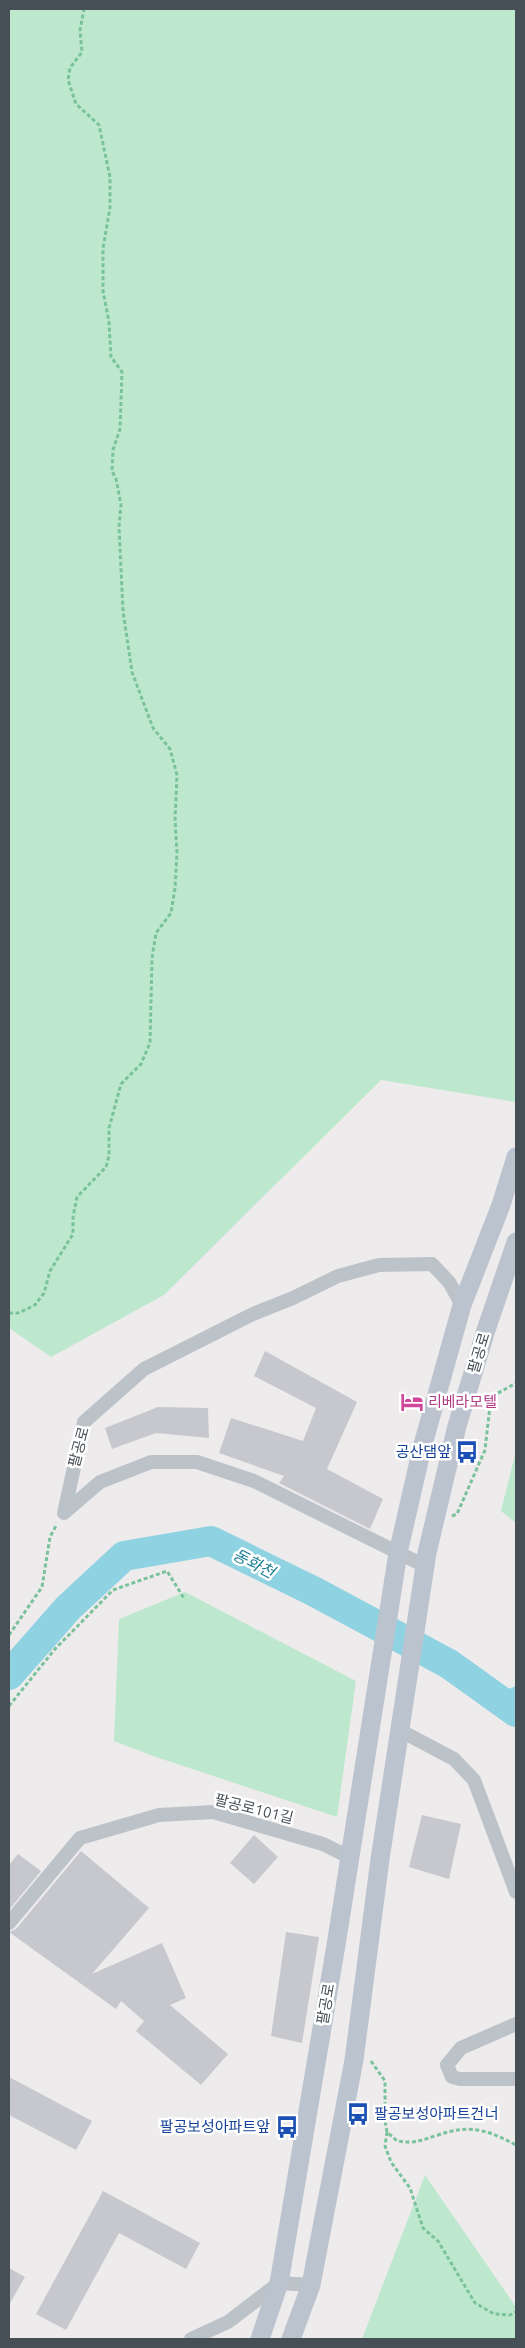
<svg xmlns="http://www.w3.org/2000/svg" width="525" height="2348" viewBox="0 0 525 2348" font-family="Ubuntu,'Noto Sans KR',sans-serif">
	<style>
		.green { fill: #bde8cd }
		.water { fill: #8fd2e1 }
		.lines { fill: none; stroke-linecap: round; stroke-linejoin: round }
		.river { stroke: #8fd2e1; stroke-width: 30 }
		.building { fill: #c7c8ce }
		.path { stroke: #7ac29c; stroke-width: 3; stroke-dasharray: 4 2.5; stroke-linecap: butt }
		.minor { stroke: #bbc3c9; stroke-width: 14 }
		.secondary { stroke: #bbc4ce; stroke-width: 19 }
		.labels { text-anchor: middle; stroke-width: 5; stroke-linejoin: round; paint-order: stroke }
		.street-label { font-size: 15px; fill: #464f56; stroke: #fff }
		.hotel-label { font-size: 15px; fill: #b23c85; stroke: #fff; text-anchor: start }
		.transit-label { font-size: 15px; fill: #164399; stroke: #fff; text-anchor: end }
		.water-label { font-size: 16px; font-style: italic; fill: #1b7f94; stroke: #fff }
	</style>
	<rect width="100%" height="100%" fill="#eeebec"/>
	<path class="green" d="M9,9h507v1093l-135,-22 -217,215 -113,62 -42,-29z
		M516,1451v72l-15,-12z
		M185,1592l171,89 -19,136 -184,-61 -39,-15 5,-122z
		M425,2175l91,132v32h-154z"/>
	<path class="water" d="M516,1686v42l-33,-29z"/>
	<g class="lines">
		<path class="river" d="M9,1675l59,-67 56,-52 87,-15 104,51 134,72 67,48"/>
	</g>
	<path class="building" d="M265,1351l92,51 -30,67 56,30 -13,30 -91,-46 5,-7 -65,-23 12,-35 72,23 13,-33 -62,-32z
		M158,1407l50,1 1,30 -53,-5 -44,16 -7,-21z
		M422,1815l39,9 -12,55 -40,-12z
		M254,1835l24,22 -24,27 -24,-21z
		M81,1851l68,57 -57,66 70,-31 24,55 -16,7 58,49 -27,31 -65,-54 8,-10 -23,-20 -5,8 -107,-77 7,-3z
		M18,1854l23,17 -32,39v-45z
		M286,1932l33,5 -17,106 -31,-7z
		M9,2077l83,44 -16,29 -67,-35z
		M103,2191l97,52 -14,26 -67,-36 -53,97 -30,-16z
		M9,2268l16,9 -16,28z"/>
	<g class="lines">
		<path class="path" d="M9,1313h9l17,-8 9,-12 6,-22 23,-37v-17l4,-20 29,-30 3,-11v-28l12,-44 20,-20 9,-21 2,-85 4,-25 15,-20 4,-25 2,-35 -2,-33 2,-45 -7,-26 -17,-21 -21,-56 -9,-61 -4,-84 2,-23 -5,-25 -4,-8 1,-21 7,-21 2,-57 -11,-15 -2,-35 -6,-31v-43l7,-40v-31l-11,-52 -23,-21 -8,-24 2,-12 12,-16 -2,-22 4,-21
			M452,1516l5,-2 28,-64 6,-53 25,-14
			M9,1635l33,-48 8,-50 7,-13
			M9,1706l46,-57 58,-59 54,-19 18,29
			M371,2061l14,20v40l2,11 10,9c18,3 25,-1 41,-6 32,-11 50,-5 78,10
			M387,2132l-2,14 6,16 19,26 13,40 15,13 37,62 19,11 16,1 6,-3"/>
		<path class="minor" d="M425,1566l-171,-85 -57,-19h-46l-51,20 -36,31 20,-91 60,-53 109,-55 40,-16 45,-22 41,-11 53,-1 17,18 13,23
			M399,1730l55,29 20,21 42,112
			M9,1923l71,-85 79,-23 54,-3 110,32 26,13
			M516,2024l-55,24 -14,17 5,12 8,2h56
			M191,2339l37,-17 51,-39 32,2"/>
		<path class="secondary" d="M260,2339l19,-56 58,-344 61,-386 24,-105 40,-143 39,-100 15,-48
			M291,2339l20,-54 43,-225 26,-201 47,-306 30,-127 29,-96 30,-88"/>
	</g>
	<defs>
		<symbol id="hotel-bare" viewBox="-9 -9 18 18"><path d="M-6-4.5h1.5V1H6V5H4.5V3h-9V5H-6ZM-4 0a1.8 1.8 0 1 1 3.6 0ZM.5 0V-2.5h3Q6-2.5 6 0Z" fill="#d1479c" stroke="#fff" stroke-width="2.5" paint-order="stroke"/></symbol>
		<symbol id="bus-bare" viewBox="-9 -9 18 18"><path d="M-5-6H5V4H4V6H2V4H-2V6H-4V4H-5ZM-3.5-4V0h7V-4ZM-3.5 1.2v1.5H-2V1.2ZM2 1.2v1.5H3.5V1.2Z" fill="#1a4fb4" stroke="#fff" stroke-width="2.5" paint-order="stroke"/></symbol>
	</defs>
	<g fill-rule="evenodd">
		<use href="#hotel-bare" x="396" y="1386" width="32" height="32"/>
		<use href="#bus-bare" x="451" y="1436" width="32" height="32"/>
		<use href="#bus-bare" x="342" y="2098" width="32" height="32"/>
		<use href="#bus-bare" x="271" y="2111" width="32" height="32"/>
	</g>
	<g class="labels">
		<g class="street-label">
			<text transform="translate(479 1353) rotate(-73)" y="5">팔공로</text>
			<text transform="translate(79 1447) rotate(-75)" y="5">팔공로</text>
			<text transform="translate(254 1809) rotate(14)" y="5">팔공로101길</text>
			<text transform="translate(326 2004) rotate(-80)" y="5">팔공로</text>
		</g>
		<g class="hotel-label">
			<text x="428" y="1407">리베라모텔</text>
		</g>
		<g class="transit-label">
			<text x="451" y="1457">공산댐앞</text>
			<text x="374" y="2119" text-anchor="start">팔공보성아파트건너</text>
			<text x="270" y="2132">팔공보성아파트앞</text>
		</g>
		<g class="water-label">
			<text transform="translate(254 1563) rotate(27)" y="6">동화천</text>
		</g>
	</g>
	<rect width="525" height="2348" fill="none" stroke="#464f56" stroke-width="20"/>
</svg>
